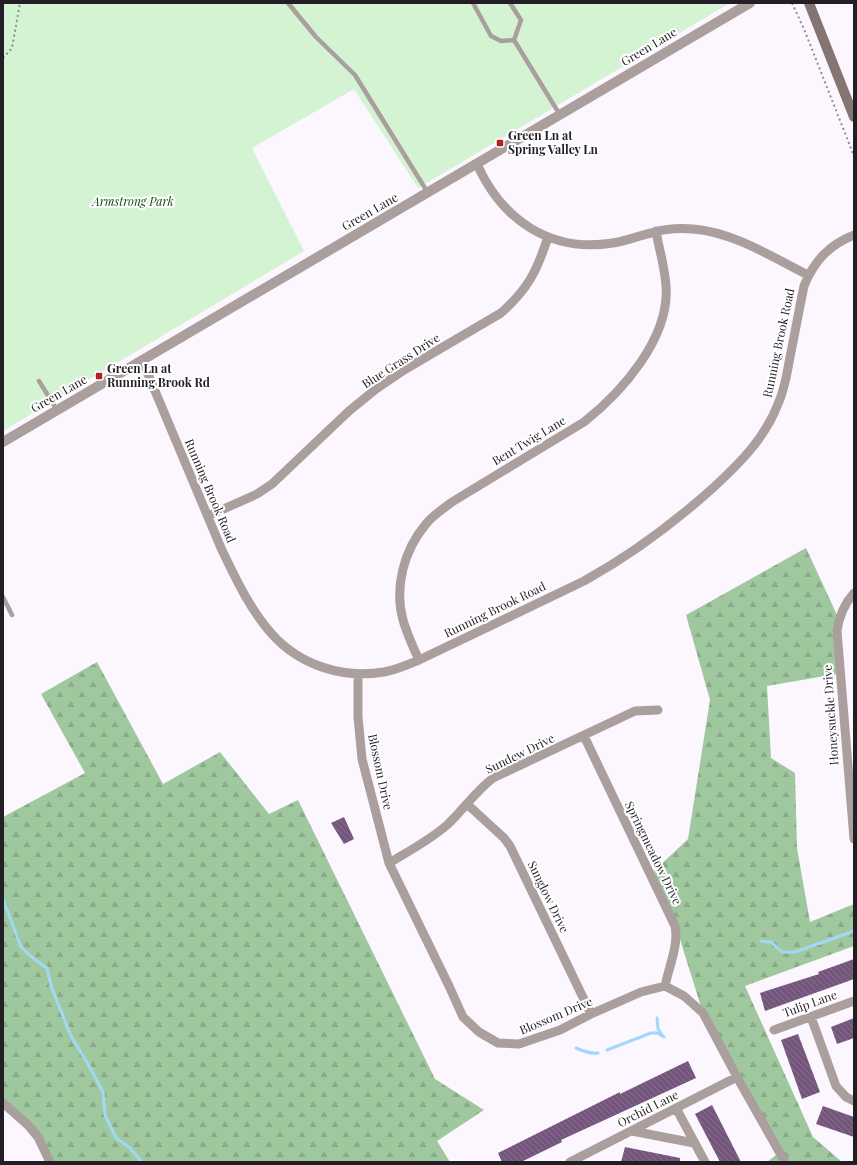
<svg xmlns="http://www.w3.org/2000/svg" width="857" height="1165" viewBox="0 0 857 1165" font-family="'Playfair Display',serif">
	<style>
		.green { fill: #d3f3d2 }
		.forest { fill: url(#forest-firs) }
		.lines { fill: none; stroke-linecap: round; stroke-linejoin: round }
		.stream { stroke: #a0d9f7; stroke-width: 3 }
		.building { fill: url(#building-back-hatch) }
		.path { stroke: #918b93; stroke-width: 2; stroke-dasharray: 2 3; stroke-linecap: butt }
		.service { stroke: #aa9f9d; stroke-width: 4.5 }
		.minor { stroke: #aa9f9d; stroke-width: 9 }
		.tertiary { stroke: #aa9f9d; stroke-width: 10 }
		.secondary { stroke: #847572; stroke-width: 10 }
		.poi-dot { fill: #b12026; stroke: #fff; stroke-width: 1.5 }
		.labels { text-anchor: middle; stroke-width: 4; stroke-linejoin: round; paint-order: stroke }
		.street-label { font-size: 12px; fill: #231e25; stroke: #fff }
		.poi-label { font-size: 12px; font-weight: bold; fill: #231e25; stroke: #fff; text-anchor: start }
		.park-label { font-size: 12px; font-style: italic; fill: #124b15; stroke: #fff }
	</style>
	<defs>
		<pattern id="forest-firs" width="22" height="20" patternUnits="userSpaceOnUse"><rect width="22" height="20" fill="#a0c89f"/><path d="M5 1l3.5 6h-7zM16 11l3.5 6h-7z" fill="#8aab89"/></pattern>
		<pattern id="building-back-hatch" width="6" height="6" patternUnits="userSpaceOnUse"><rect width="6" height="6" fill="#74557c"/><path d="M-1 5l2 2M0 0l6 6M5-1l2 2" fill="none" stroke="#866f8c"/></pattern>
	</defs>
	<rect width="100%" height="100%" fill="#fcf6fe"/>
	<path class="green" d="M3,3h727l-312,185 -64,-99 -102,59 52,103 -301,180z"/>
	<path class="forest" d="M806,548l32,69 -1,57 -70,12 4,72 24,15 2,75 13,74 44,-18v42l-109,40 68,151 29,25h-75l13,-10 -77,-139 -25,-80 -24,-62 34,-32 22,-139 -24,-85z
		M97,662l66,122 57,-32 49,62 29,-14 137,279 49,31 -47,31 13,21h-400l-14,-27 -33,-29v-289l82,-44 -44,-79z"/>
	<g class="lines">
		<path class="stream" d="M3,899l18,48 13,12 13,9 4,18 20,50 17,28 15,28 2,23 11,23 14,10 12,14
			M761,941l10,1 11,10h13l59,-21
			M657,1018l1,11 5,7
			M576,1048c7,3 14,6 22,5
			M607,1050l44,-17h6l7,4"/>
	</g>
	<path class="building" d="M344,817l10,22 -10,5 -13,-21z
		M854,959v20l-89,32 -5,-18 59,-19 -1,-2z
		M854,1018v20l-17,6 -6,-17z
		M798,1034l22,58 -18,7 -21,-59z
		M688,1061l8,17 -135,62 1,2 -41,20h-19l-4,-9 122,-61v2z
		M712,1105l29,57h-21l-25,-48z
		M823,1106l31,11v20l-38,-13z
		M625,1147l55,11v4h-59z"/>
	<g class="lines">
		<path class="path" d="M792,3l12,26 50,127
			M3,58l9,-10 8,-45"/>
		<path class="service" d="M288,3l28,34 39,38 73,118
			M473,3l18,33 10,5 13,-1
			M510,3l11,17 -7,20
			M514,40l46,75
			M39,381l18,29
			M3,597l9,18"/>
		<path class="minor" d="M477,164c25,56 73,89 136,79 13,-2 25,-7 38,-10 13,-4 28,-5 42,-4 40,3 79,28 115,46
			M142,360l79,188c14,29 28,60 50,85 28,32 71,46 113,39 12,-2 23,-7 35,-12l165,-79c47,-26 90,-58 130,-94 26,-24 51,-49 64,-83 7,-15 9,-31 12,-47 5,-24 9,-47 14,-71 10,-25 25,-41 50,-51
			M208,516l49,-22 15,-10 77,-73 27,-22 28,-19 97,-57c27,-24 36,-42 47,-76
			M854,593c-10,11 -15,23 -17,38l17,208
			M419,660c-6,-13 -12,-26 -16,-40 -9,-33 1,-70 23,-96 7,-9 17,-15 26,-22l132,-80c38,-30 86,-84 82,-136 -1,-18 -7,-37 -10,-55
			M358,674v43l4,42 27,104 60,123 14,31 16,15 19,11 21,1 41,-14 31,-16 50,-22 24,-6 19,10 19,17 34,64 48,85
			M584,736l91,190c4,19 -6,40 -10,60
			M467,804l37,34 6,8 81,168
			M389,863c20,-12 41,-23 58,-38 16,-15 28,-33 46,-47l142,-67 23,-1
			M811,1017l25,69 10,11 8,4
			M774,1030l80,-29
			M3,1103l25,22 10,12 12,25
			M676,1108l29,54
			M632,1131l62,12
			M570,1162l167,-85"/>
		<path class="tertiary" d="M3,442l747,-439"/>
		<path class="secondary" d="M809,3l45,114"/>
	</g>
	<g class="poi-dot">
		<rect x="496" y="139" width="8" height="8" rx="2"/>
		<rect x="95" y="372" width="8" height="8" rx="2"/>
	</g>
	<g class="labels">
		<g class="street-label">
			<text transform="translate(649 47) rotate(-31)" y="4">Green Lane</text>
			<text transform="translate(370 212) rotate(-30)" y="4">Green Lane</text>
			<text transform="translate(779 343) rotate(-78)" y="4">Running Brook Road</text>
			<text transform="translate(401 361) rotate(-33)" y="4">Blue Grass Drive</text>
			<text transform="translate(59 394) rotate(-30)" y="4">Green Lane</text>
			<text transform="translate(529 441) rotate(-31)" y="4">Bent Twig Lane</text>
			<text transform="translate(210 491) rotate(67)" y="4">Running Brook Road</text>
			<text transform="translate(495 610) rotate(-26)" y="4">Running Brook Road</text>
			<text transform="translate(831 715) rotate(-94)" y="4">Honeysuckle Drive</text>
			<text transform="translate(520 754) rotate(-26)" y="4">Sundew Drive</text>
			<text transform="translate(380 772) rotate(78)" y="4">Blossom Drive</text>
			<text transform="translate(653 853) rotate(64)" y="4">Springmeadow Drive</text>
			<text transform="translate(548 897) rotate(64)" y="4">Sunglow Drive</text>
			<text transform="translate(810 1004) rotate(-20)" y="4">Tulip Lane</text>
			<text transform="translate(556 1016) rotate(-23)" y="4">Blossom Drive</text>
			<text transform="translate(648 1109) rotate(-27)" y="4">Orchid Lane</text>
		</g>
		<g class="poi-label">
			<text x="508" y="140">Green Ln at<tspan x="508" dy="14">Spring Valley Ln</tspan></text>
			<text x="107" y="373">Green Ln at<tspan x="107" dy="14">Running Brook Rd</tspan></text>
		</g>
		<g class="park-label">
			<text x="133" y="206">Armstrong Park</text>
		</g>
	</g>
	<rect width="857" height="1165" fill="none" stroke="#231e25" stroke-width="8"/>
</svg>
